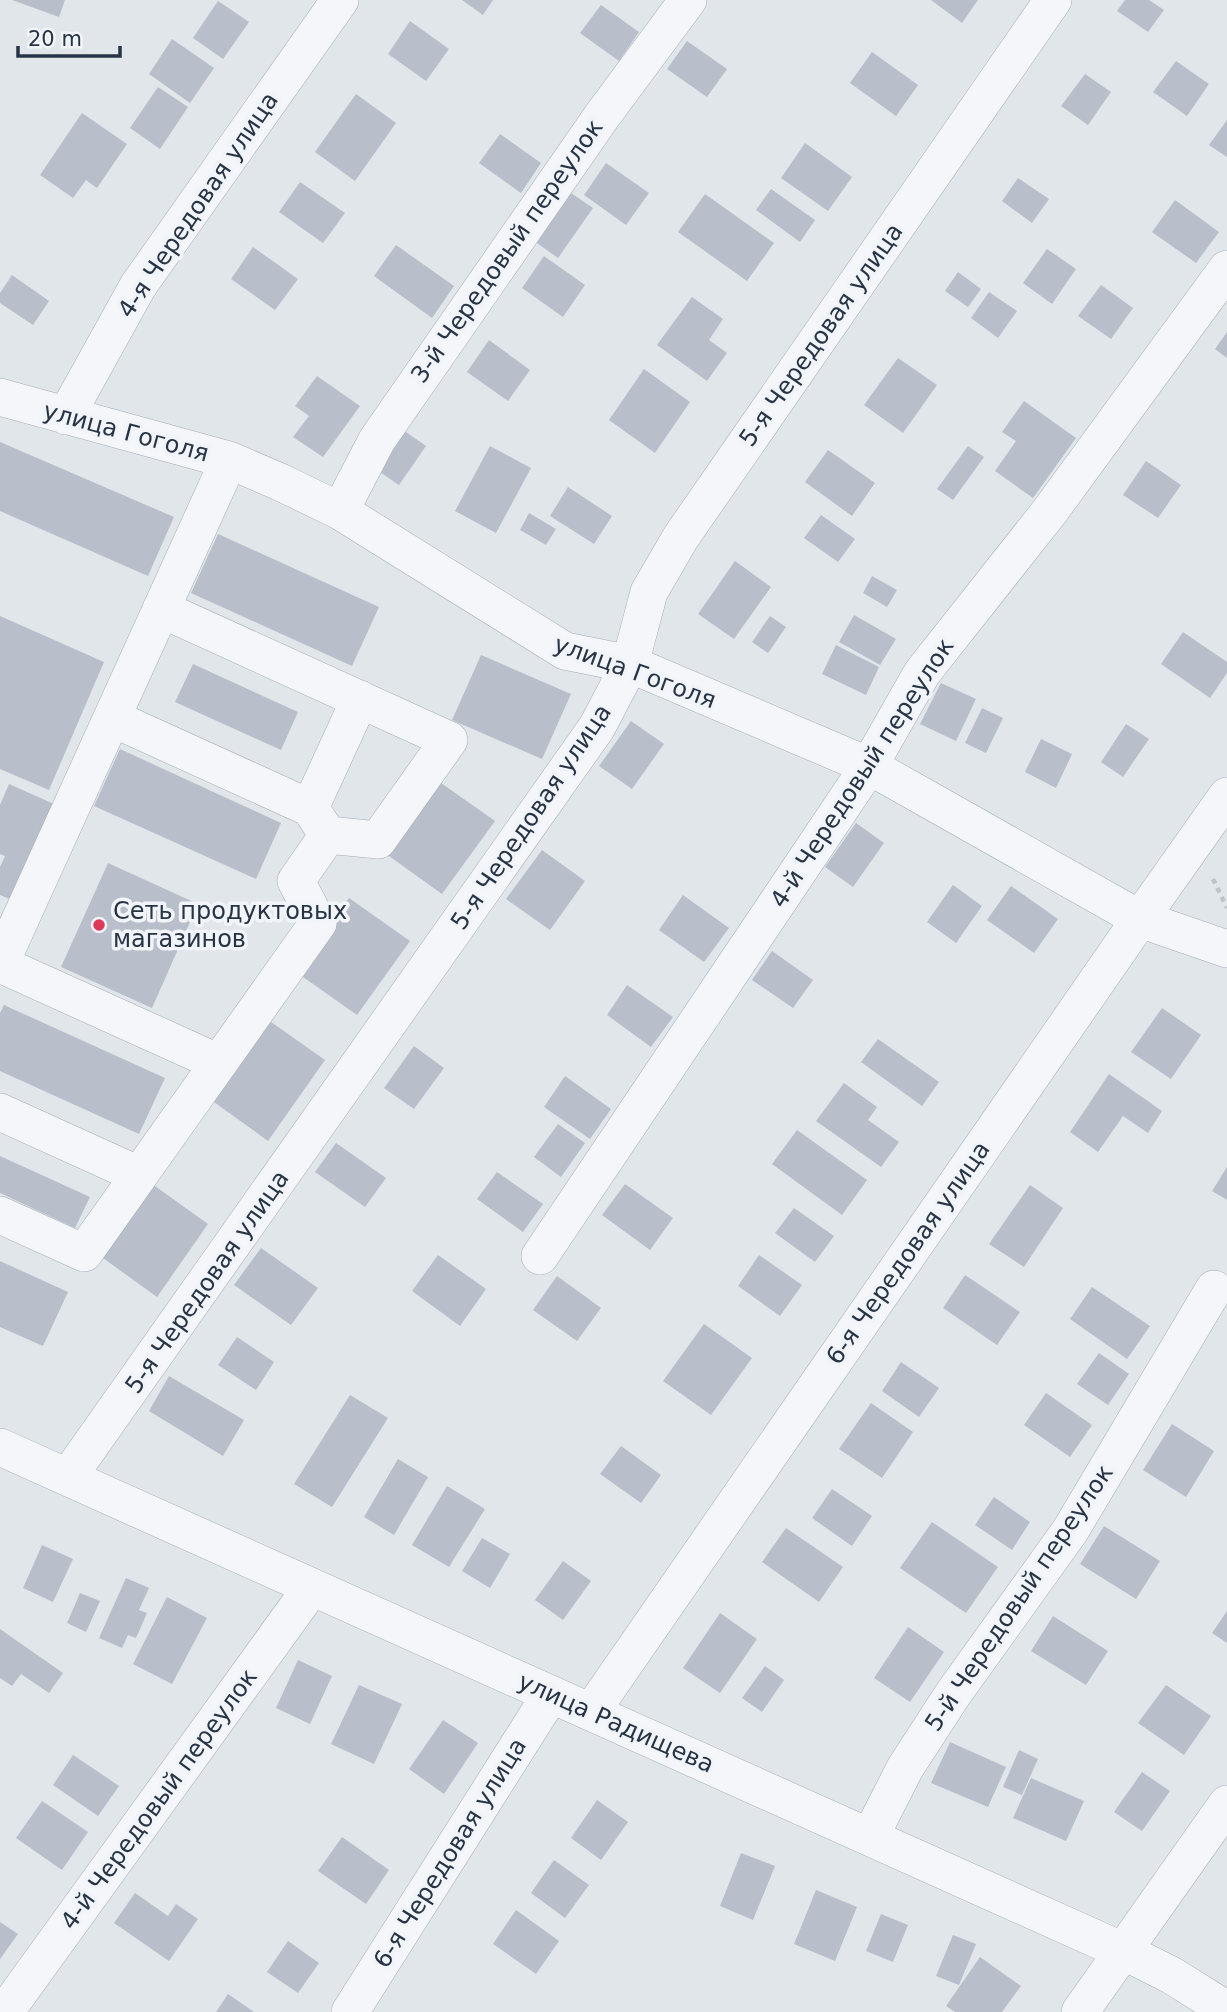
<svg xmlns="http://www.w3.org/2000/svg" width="1227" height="2012" viewBox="0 0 1227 2012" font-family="'DejaVu Sans',sans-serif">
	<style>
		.building { fill: #b8bfca }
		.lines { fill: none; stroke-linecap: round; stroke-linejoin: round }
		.minor-casing { stroke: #a5adb6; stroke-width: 38 }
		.path { stroke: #bfc4ca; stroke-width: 4.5; stroke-dasharray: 5 5; stroke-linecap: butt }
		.minor { stroke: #f4f6f9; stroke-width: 37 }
		.poi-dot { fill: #dd395b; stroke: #f1f4f8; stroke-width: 2.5 }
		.labels { text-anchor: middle; stroke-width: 7; stroke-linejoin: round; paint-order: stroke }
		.street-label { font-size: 24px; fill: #273445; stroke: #f1f4f8 }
		.poi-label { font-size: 24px; fill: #273445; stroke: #f1f4f8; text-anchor: start }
	</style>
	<rect width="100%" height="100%" fill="#e1e6eb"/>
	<path class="building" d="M12,0h53l-6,17z
		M462,0h31l-10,15z
		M931,0h47l-16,23z
		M1125,0h24l15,10 -16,22 -31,-21z
		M218,1l31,21 -26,37 -30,-21z
		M601,5l38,27 -20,29 -39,-28z
		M410,21l39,28 -23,32 -38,-27z
		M172,39l42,29 -24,35 -41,-29z
		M687,41l40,28 -20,28 -40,-28z
		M872,52l46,33 -22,31 -46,-33z
		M1176,61l33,23 -22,32 -34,-24z
		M1085,74l26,18 -23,33 -27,-19z
		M158,87l30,20 -28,42 -30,-21z
		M356,94l40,29 -41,58 -40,-29z
		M82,113l45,31 -30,44 -11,-8 -13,18 -33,-23z
		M1227,120v37l-18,-12z
		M500,134l41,29 -20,30 -42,-30z
		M805,143l47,34 -24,34 -47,-33z
		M606,163l43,30 -23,32 -42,-30z
		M1018,178l31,21 -17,24 -30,-22z
		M300,182l45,31 -22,30 -44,-31z
		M565,189l28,19 -35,50 -28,-20z
		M771,189l44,31 -15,22 -44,-32z
		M705,194l69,49 -27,38 -69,-49z
		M1175,200l44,32 -23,31 -44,-31z
		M396,245l58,41 -22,32 -58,-42z
		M253,247l45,32 -23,31 -44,-31z
		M1047,249l29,20 -24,35 -29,-21z
		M544,256l41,29 -22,32 -41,-29z
		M958,272l23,17 -13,18 -23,-16z
		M12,275l37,26 -16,24 -33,-22v-10z
		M1101,285l32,23 -22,31 -33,-23z
		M989,292l28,19 -19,27 -27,-20z
		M692,297l31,22 -14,21 18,13 -20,28 -50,-36z
		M1227,332v26l-12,-9z
		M489,340l41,30 -22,31 -41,-29z
		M898,358l39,27 -34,48 -39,-28z
		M644,369l46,33 -35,51 -46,-33z
		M317,376l43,30 -37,51 -30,-20 16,-21 -14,-10z
		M1024,401l52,37 -43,60 -38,-27 21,-30 -14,-9z
		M399,427l27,19 -27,39 -28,-19z
		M0,442l174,75 -26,59 -148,-65z
		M490,446l41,22 -35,65 -41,-22z
		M968,446l16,11 -31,43 -16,-11z
		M828,450l47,33 -23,33 -47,-34z
		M1146,461l35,24 -23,33 -35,-23z
		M568,487l44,29 -18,28 -44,-28z
		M529,513l27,16 -10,16 -26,-15z
		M821,515l34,24 -17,23 -34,-24z
		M218,534l161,73 -27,59 -161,-73z
		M735,561l36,26 -37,52 -36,-25z
		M872,576l25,14 -10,17 -24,-14z
		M854,615l42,24 -16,26 -41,-23z
		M0,616l104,46 -55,128 -49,-21z
		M770,616l16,11 -18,26 -16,-11z
		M1183,632l44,30v11l-17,25 -49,-34z
		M836,645l43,22 -13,28 -44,-21z
		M481,655l90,39 -29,65 -90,-39z
		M193,664l105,48 -17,38 -106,-48z
		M941,683l35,16 -20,42 -36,-17z
		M982,708l21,10 -17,35 -21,-10z
		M631,721l33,23 -32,45 -33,-23z
		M1126,724l23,15 -26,38 -22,-15z
		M1041,739l31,15 -16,34 -31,-16z
		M120,749l161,74 -25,56 -162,-73z
		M434,778l61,43 -53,73 -60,-43z
		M9,784l45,20 -42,96 -12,-5v-28l5,-11 -5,-2v-49z
		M856,823l28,20 -31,44 -28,-20z
		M542,850l43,31 -35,49 -44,-31z
		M108,863l90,41 -46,104 -91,-41z
		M953,885l29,21 -26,37 -29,-21z
		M1011,886l47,33 -24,34 -47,-33z
		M683,895l46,33 -25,34 -45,-32z
		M349,898l61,43 -53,74 -61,-43z
		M772,951l41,29 -20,28 -41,-28z
		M627,985l46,32 -22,30 -44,-32z
		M4,1005l161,73 -26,56 -139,-63v-58z
		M1162,1008l39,27 -30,44 -40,-27z
		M264,1017l61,43 -57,81 -61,-44z
		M878,1039l61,43 -17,24 -61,-44z
		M414,1046l30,22 -30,41 -30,-21z
		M1109,1074l53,37 -14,22 -25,-17 -25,36 -28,-20z
		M565,1076l46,33 -21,30 -46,-32z
		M844,1083l33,24 -9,13 31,22 -18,25 -65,-46z
		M558,1124l27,19 -24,34 -27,-20z
		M797,1130l70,50 -25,35 -70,-51z
		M336,1143l50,35 -21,29 -50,-35z
		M0,1156l90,41 -15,31 -75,-35z
		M1227,1167v33l-15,-9z
		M497,1172l46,32 -20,28 -46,-33z
		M148,1181l60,43 -51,73 -61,-44z
		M625,1184l48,34 -23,32 -48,-35z
		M1030,1185l33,23 -39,59 -35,-23z
		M794,1208l40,28 -19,26 -40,-29z
		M261,1248l57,40 -27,37 -57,-40z
		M438,1255l48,34 -26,37 -48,-35z
		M759,1255l43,30 -22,31 -42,-30z
		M0,1261l68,31 -25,54 -43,-19z
		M965,1275l55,37 -23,33 -54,-37z
		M557,1276l44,32 -24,33 -44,-31z
		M1092,1287l58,39 -23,33 -57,-40z
		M704,1324l48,34 -41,57 -48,-34z
		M237,1337l37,25 -18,28 -38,-25z
		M1099,1353l30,21 -21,31 -31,-21z
		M901,1362l38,26 -20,29 -37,-26z
		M169,1376l75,44 -21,36 -74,-45z
		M1046,1393l46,32 -22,32 -46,-32z
		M350,1395l38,23 -56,89 -38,-23z
		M871,1403l42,29 -31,46 -43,-29z
		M1172,1424l42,27 -28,46 -43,-27z
		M621,1446l40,29 -20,28 -41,-29z
		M398,1459l30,18 -34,58 -30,-18z
		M447,1486l38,23 -36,58 -37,-22z
		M832,1489l40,27 -20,30 -40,-28z
		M994,1497l36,25 -18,28 -37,-25z
		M932,1522l66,45 -32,46 -66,-45z
		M1104,1526l56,35 -24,38 -56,-35z
		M786,1528l57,39 -24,35 -57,-40z
		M482,1538l28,16 -20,34 -28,-17z
		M42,1545l31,14 -20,43 -30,-14z
		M563,1561l28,20 -28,39 -28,-20z
		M126,1578l23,10 -10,22 8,3 -11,25 -8,-3 -6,13 -23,-10z
		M80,1593l20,8 -14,31 -19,-9z
		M167,1597l40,21 -35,66 -39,-20z
		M1227,1611v32l-15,-10z
		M720,1613l37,26 -37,54 -37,-25z
		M1053,1616l55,35 -22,34 -55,-34z
		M908,1627l36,25 -34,50 -36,-24z
		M0,1629l63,44 -14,20 -28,-19 -9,12 -12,-8z
		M298,1660l34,16 -22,48 -34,-16z
		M765,1666l19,14 -22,32 -20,-14z
		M359,1685l43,19 -28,60 -43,-20z
		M1166,1685l45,31 -27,39 -46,-32z
		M443,1720l35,23 -34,51 -35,-25z
		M950,1742l56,25 -18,40 -57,-24z
		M1019,1750l19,9 -16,36 -19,-8z
		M73,1755l46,31 -21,30 -45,-31z
		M1142,1772l28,19 -28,40 -28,-19z
		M1031,1778l53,23 -18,40 -53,-23z
		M597,1800l31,22 -27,38 -30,-22z
		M42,1801l46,31 -26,38 -46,-32z
		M342,1837l47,33 -23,34 -48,-33z
		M741,1853l34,13 -22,54 -33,-14z
		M554,1860l35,25 -24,33 -34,-25z
		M816,1890l41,17 -22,54 -41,-17z
		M135,1893l33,23 8,-12 22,15 -29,42 -55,-38z
		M516,1910l43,31 -23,33 -43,-30z
		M881,1914l27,11 -15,37 -27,-11z
		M0,1922l18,12 -18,25z
		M953,1935l23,9 -17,41 -23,-9z
		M288,1941l31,22 -21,30 -31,-21z
		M980,1957l41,29 -19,26h-47l-9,-6z
		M228,1994l26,18h-38z"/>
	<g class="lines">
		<defs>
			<path id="minor" d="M0,397l229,63 51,22 60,29 225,140 65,13 239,102 271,153 87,30
				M66,416l72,-130 202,-286
				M340,511l37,-71 225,-324 86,-116
				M112,718l198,90 18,27
				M310,808l50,-109
				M0,964l229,-504
				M0,964l219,99
				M0,1112l139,63
				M0,1215l84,38 234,-330 -22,-42 32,-46 50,5 71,-100 -288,-131
				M540,1256l329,-490 53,-93 128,-162 177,-242
				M0,1447l1123,504 48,24 56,35
				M68,1477l529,-750 33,-63 19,-72 32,-55 372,-537
				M591,1712l549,-793 87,-123
				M870,1837l35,-69 48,-74 117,-163 144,-242
				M5,2012l307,-425
				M350,2012l201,-318
				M1080,2012l147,-208"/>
		</defs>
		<use href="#minor" class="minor-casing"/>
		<path class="path" d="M1213,879l14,29"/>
		<use href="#minor" class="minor"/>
	</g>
	<circle class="poi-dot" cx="99" cy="925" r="7"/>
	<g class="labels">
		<g class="street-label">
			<text transform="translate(198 205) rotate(-56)" y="8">4-я Чередовая улица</text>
			<text transform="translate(507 251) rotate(-55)" y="8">3-й Чередовый переулок</text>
			<text transform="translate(821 335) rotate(-55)" y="8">5-я Чередовая улица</text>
			<text transform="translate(126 432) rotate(15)" y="8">улица Гоголя</text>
			<text transform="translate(635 672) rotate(20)" y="8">улица Гоголя</text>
			<text transform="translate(862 773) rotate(-57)" y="8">4-й Чередовый переулок</text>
			<text transform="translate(531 817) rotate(-56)" y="8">5-я Чередовая улица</text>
			<text transform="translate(908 1253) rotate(-55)" y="8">6-я Чередовая улица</text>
			<text transform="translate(207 1282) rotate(-55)" y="8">5-я Чередовая улица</text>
			<text transform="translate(1019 1598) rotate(-56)" y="8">5-й Чередовый переулок</text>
			<text transform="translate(616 1723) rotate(24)" y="8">улица Радищева</text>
			<text transform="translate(159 1799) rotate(-54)" y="8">4-й Чередовый переулок</text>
			<text transform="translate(450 1853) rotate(-58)" y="8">6-я Чередовая улица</text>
		</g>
		<g class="poi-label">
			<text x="113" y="919">Сеть продуктовых<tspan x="113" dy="28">магазинов</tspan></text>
		</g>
	</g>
	<path d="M18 46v10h102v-10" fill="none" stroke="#273445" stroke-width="3.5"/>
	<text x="28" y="46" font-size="21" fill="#273445" stroke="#f1f4f8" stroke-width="5" paint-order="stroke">20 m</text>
</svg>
